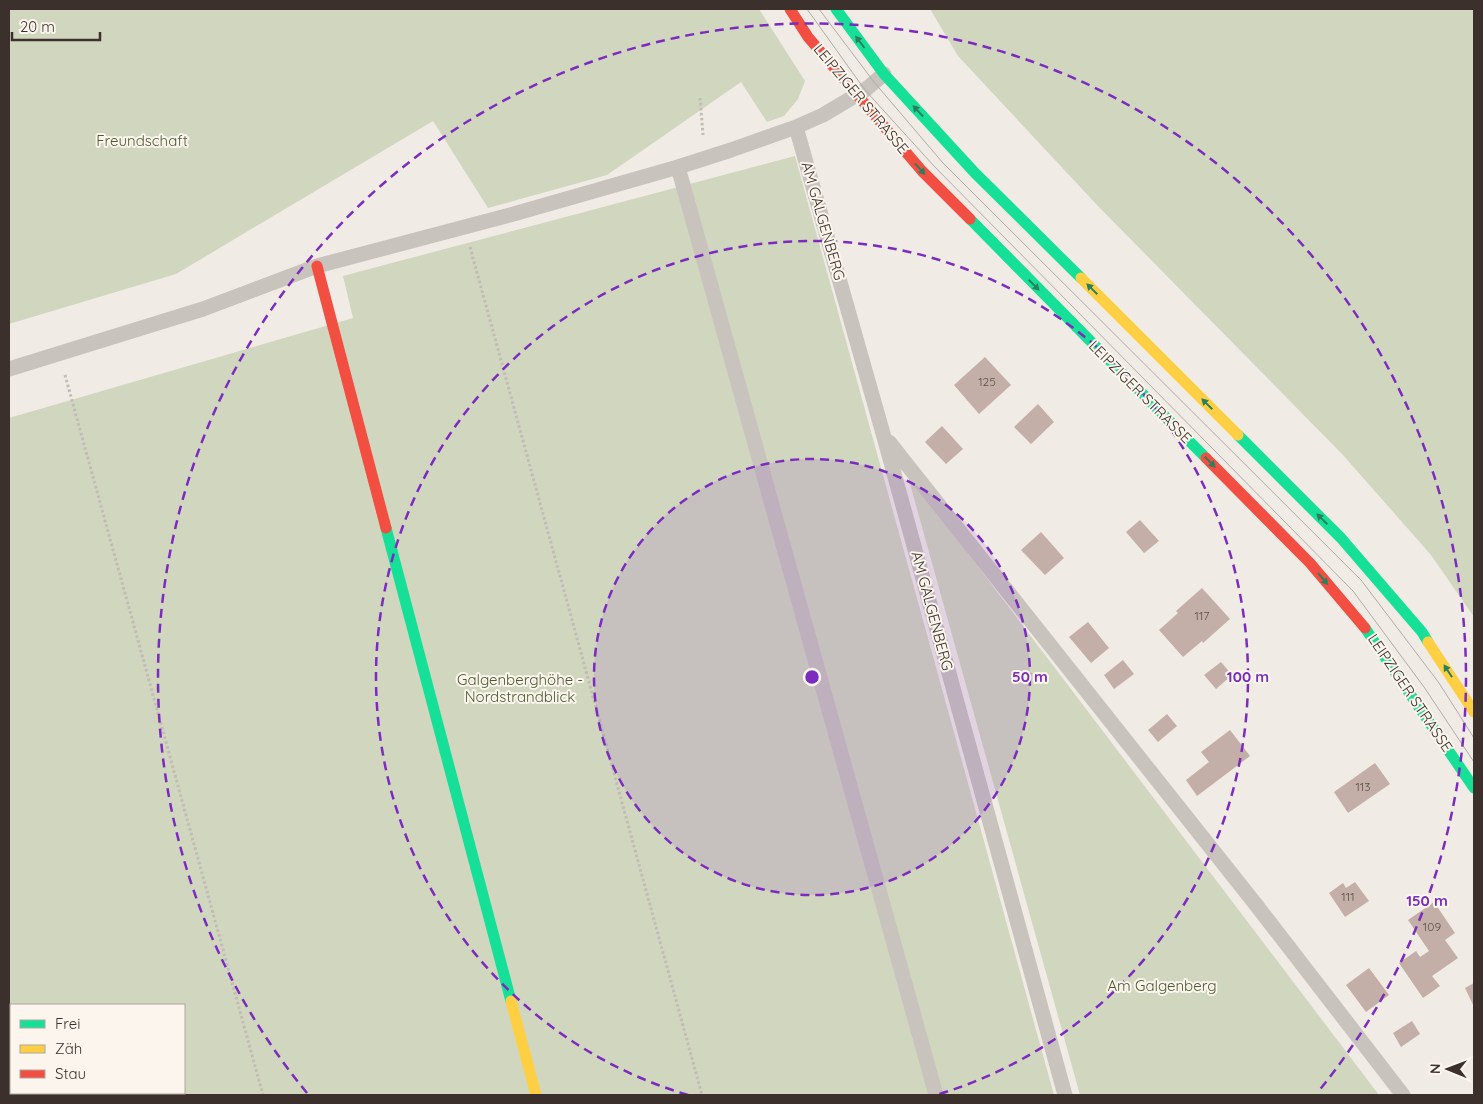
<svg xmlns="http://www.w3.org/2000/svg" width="1483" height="1104" viewBox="0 0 1483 1104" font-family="Quicksand,sans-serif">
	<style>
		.green { fill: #d1d6bf; fill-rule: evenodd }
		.building { fill: #c3afa7 }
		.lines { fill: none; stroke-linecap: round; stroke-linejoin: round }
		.path { stroke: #c2bbb6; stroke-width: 3; stroke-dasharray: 2.5 2.5; stroke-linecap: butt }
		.lane { stroke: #c9c3be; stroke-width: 15 }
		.fast { stroke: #16e098; stroke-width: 11 }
		.slow { stroke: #ffcf43; stroke-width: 11 }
		.jam { stroke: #f24e42; stroke-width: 11 }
		.tram { stroke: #b1aca8; stroke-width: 1 }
		.oneway { fill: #2a7f5c }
		.ring { fill: none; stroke: #7b2cbf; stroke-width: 2.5; stroke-dasharray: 9 6 }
		.labels { text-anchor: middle; stroke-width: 4; stroke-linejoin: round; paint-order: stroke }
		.number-label { font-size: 12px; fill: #5d504a }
		.street-label { font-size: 15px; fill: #3b302b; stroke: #fbf5ee }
		.park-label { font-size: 15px; fill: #4a5a2e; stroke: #fbf5ee }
		.centre { fill: #7b2cbf; stroke: #fbf5ee; stroke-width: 2.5 }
		.ring-label { font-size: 15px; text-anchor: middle; font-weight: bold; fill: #7b2cbf; stroke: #fbf5ee; stroke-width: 4; stroke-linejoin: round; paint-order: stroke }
	</style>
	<rect width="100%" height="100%" fill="#f0ebe5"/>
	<path class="green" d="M9,9h750l46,72 -7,18 -14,17 -17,6 -26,-40 -134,93 -119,33 -55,-87 -257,153 -167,50z
		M930,9h544v608l-43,-62 -88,-100 -246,-250 -139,-149z
		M795,156l259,939h-1045v-677l344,-100 -10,-42zM11,1005h173v88h-173z
		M907,473l472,622h-299z"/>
	<path class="building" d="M985,357l26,28 -32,29 -25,-29z
		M1038,404l16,18 -23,22 -17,-17z
		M942,426l21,23 -17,15 -21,-22z
		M1140,520l19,21 -15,12 -18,-21z
		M1041,532l23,26 -19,17 -24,-25z
		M1202,588l28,31 -27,24 -1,-2 -19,16 -24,-27 19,-17 -2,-2z
		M1088,622l21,26 -18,15 -22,-26z
		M1123,660l11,14 -20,15 -10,-14z
		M1221,662l11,13 -16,14 -12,-14z
		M1167,714l10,12 -19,16 -10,-12z
		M1230,730l20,26 -53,40 -11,-16 23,-18 -8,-10z
		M1375,763l15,21 -42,29 -14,-21z
		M1355,882l14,19 -24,16 -16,-24 14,-10 3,5z
		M1434,902l21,31 -10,7 13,18 -26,18 8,10 -17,12 -24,-35 17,-12 4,6 9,-6 -21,-31z
		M1369,968l20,27 -23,17 -20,-27z
		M1474,983v24l-9,-19z
		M1412,1021l8,13 -19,13 -8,-14z"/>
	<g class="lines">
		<path class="path" d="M700,98l3,37
			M470,247l232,848
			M65,375l198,720"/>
		<path class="lane" d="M796,127l88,310 181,658
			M678,167l258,928
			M9,369l194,-60 114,-43 193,-51 168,-48 53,-17 65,-23 27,-12 42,-25 19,-16
			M889,442l368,464 146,189
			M9,1084l3,11"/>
		<path class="fast" d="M836,9l48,65 91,99 106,105
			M970,219l236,239
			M1238,435l103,103 81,94 6,10
			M386,528l125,473
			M1365,628l109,160"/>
		<path class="slow" d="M1081,278l157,157
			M1428,642l46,70
			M511,1001l25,94"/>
		<path class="jam" d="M790,9l18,28 114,134 48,48
			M317,266l69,262
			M1206,458l104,105 55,65"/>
		<path class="tram" d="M807,9l58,81 68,75 420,426 71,96 50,75
			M819,9l55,73 69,81 418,417 78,103 35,55"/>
	</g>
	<defs><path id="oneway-solid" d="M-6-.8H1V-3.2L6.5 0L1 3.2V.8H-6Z" transform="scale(1.25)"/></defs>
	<g class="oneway">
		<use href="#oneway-solid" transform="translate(860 42) rotate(-127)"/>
		<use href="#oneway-solid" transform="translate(918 111) rotate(-133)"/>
		<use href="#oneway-solid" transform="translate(920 169) rotate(48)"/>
		<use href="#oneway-solid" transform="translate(1034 285) rotate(45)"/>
		<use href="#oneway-solid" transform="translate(1092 289) rotate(-135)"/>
		<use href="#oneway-solid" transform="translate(1207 404) rotate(-135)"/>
		<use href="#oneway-solid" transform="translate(1210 462) rotate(45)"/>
		<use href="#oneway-solid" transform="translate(1322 519) rotate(-135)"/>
		<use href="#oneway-solid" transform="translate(1323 579) rotate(50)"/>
		<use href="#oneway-solid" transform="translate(1448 671) rotate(-123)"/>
	</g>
	<circle cx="812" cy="677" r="218" fill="#7b2cbf" fill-opacity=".12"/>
	<g class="ring">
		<circle cx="812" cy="677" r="218"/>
		<path d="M688 1095A436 436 0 1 1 936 1095"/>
		<path d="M307 1093A654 654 0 1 1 1317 1093"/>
	</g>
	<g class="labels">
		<g class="number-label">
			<text x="987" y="386">125</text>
			<text x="1202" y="620">117</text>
			<text x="1363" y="791">113</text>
			<text x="1348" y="901">111</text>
			<text x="1432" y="931">109</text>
		</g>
		<g class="street-label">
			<text transform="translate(861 99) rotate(50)" y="5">LEIPZIGER STRASSE</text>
			<text transform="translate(823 221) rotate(74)" y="5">AM GALGENBERG</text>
			<text transform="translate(1140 392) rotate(45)" y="5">LEIPZIGER STRASSE</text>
			<text transform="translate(932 611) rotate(75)" y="5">AM GALGENBERG</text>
			<text transform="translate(1410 693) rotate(56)" y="5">LEIPZIGER STRASSE</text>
		</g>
		<g class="park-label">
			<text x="142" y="146">Freundschaft</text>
			<text x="520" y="685">Galgenberghöhe -<tspan x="520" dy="17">Nordstrandblick</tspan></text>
			<text x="1162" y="991">Am Galgenberg</text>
		</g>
	</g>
	<circle cx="812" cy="677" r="8" class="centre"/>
	<g class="ring-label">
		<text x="1030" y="682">50 m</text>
		<text x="1248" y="682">100 m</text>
		<text x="1427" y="906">150 m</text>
	</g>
	<rect width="1483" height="1104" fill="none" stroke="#3b302b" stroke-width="20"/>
	<rect x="10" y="1004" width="175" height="90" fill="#fbf5ee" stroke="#aea6a0"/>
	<rect x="20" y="1020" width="25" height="8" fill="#16e098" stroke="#aea6a0"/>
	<text x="55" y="1029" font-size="15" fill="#3b302b">Frei</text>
	<rect x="20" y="1045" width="25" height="8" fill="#ffcf43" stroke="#aea6a0"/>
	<text x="55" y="1054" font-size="15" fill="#3b302b">Zäh</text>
	<rect x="20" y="1070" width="25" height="8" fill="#f24e42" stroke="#aea6a0"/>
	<text x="55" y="1079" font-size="15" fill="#3b302b">Stau</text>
	<g transform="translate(1448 1069) rotate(271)" stroke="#fbf5ee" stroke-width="4" paint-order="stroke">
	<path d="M0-4L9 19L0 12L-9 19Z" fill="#3b302b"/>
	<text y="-8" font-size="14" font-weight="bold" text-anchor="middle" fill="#3b302b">N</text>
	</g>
	<path d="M12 32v8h88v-8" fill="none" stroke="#3b302b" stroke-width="2.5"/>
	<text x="20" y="32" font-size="15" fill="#3b302b" stroke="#fbf5ee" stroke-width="4" paint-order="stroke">20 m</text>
</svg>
